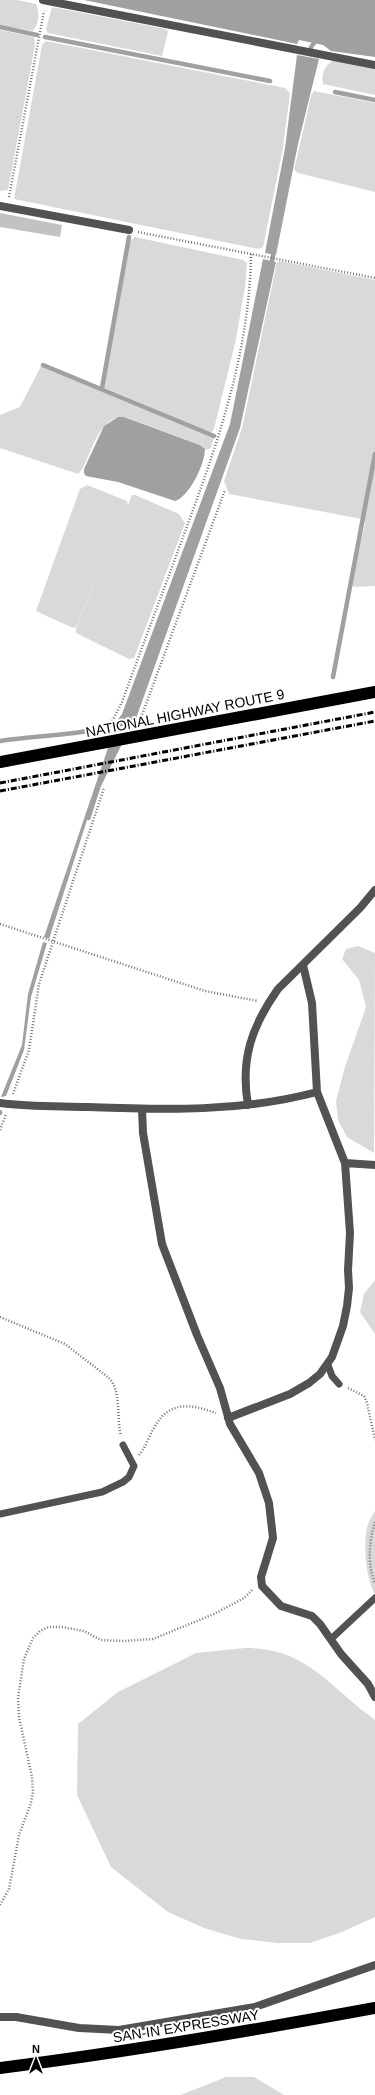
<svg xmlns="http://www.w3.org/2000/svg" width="375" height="2095" viewBox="0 0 375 2095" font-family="Helvetica,sans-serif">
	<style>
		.green { fill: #d9d9d9 }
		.water { fill: #a0a0a0 }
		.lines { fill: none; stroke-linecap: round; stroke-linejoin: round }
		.stream { stroke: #a0a0a0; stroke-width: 4.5 }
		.building { fill: #c2c2c2 }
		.path { stroke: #747474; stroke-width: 2.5; stroke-dasharray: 1 2; stroke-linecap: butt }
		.lane { stroke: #525252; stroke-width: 7 }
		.street { stroke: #525252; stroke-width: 8 }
		.highway { stroke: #000; stroke-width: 12 }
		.rail { stroke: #000; stroke-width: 3; stroke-dasharray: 6 2 1 2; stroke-linecap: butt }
		.labels { text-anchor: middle; stroke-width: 4; stroke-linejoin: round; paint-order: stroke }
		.street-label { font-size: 14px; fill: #000; stroke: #fff }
	</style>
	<rect width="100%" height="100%" fill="#fff"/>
	<path class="green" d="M0,0h17l19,4c4,8 3,19 -3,27l-33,-6z
		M52,7l114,22 2,3 -6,24 -114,-23 -2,-4z
		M0,30l34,7 1,8 -27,145 -8,1z
		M46,41l239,47 5,5 -7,55 -20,99 -4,2 -245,-50 28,-154z
		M334,60l41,8v27l-52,-11c-2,-10 2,-19 11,-24z
		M314,91l61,12v89l-77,-19 -4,-3 17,-74z
		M135,237l108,23 4,3 -2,24 -9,52 -22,90 -3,4 -108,-46 26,-145z
		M280,261l95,19v306l-21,1 -3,-4 14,-59 -3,-5 -133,-25 -5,-13 18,-53 35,-166z
		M41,366l173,71 -3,11 -5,2 -5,-5 -76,-28c-25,-2 -33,33 -42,51l-5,6 -78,-26v-33l20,-8z
		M87,485l40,16 1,4 4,-10h3l44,19 6,9 -51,135 -5,1 -53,-26v-5l34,-81 -34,80 -3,1 -37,-17 44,-122z
		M358,946l17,7 -1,200 -27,-16 -9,-17 -2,-19 9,-34 21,-60 -7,-27 -17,-21 4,-10z
		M375,1280v54l-15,-22 4,-18z
		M375,1511v84c-9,-16 -12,-49 -8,-67 1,-6 5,-12 8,-17z
		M245,1648c63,0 84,39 130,72v197l-33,15 -32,11h-32l-37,-4 -37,-11 -36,-16 -57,-45 -34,-72 1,-71 40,-32 78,-39z
		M226,2077h28l30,18h-103z"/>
	<path class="water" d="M84,0h291v57l-44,-6 -8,-6 -24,-5 -2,4z
		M297,55l22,4 -21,85 -22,111 -11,-2 20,-105z
		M263,259l13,3 -36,166 -106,296 -22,4 10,-14 108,-290z
		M118,417h6l76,28 5,4c0,15 -16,48 -30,52l-57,-19 -32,-6 -2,-3v-4l20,-43z
		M123,742l-22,44 -11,34h-3l-38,119 -5,-2 65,-192z
		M43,942l4,1 -16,54 -7,53 -18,46 -5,1 21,-52 6,-51z"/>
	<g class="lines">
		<path class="stream" d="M0,27l37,8
			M45,37l225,44
			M310,54l1,-7 6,-8
			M335,92l40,8
			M271,266l3,-16
			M43,365l171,71
			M102,388l27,-151
			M333,677l42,-223
			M0,741c31,-5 62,-5 93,-11
			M0,1113v-1"/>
	</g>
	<path class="building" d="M0,213l62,12 -2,12 -60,-10z"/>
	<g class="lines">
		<path class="path" d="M9,197l35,-186
			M138,232l237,46
			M139,723l86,-233
			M108,729l14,-27c20,-55 41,-110 61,-165 34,-91 67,-185 68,-284
			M0,924l205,67 53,10
			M13,1094l16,-44 10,-66 65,-196
			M0,1130l6,-16
			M0,1317l65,27 44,34c13,14 7,40 12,58
			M348,1388l16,8 3,7 8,37
			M139,1455c7,-8 10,-19 15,-27 15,-28 37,-24 62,-15
			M375,1522c-6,19 -8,43 0,61
			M0,1905l9,-16 10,-54 12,-32 2,-11 -1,-15 -13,-60 -1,-19 6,-39 9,-21 7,-7 9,-4h13l22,4 17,9 23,1 29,-2 61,-25 30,-16 8,-8"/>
		<path class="lane" d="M328,1365l4,11 7,8
			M0,1514l102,-22 21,-10 6,-5 5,-11 -11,-21
			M331,1639l44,-41"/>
		<path class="street" d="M43,0l332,65
			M0,206l129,24
			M0,1103c29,4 59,3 88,4 77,3 154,5 229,-15
			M248,1105c-8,-46 4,-79 30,-116l82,-81 15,-18
			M142,1109l1,24 19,111 35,91 23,53 10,36 29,49 10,30 4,35 -12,39 1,9 19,20 31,10 8,8 21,30 27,30 7,13
			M345,1163l30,2
			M228,1418l62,-24 19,-11 11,-9 12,-17 11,-31 4,-20 2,-18 -1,-18 2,-37 -5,-70 -28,-71 -5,-89 -9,-38
			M0,2017h16l63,11 40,2 136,-23 120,-42"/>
		<path class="highway" d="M0,762l375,-70
			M0,2068c126,-16 250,-37 375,-60"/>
		<path class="rail" d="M0,783l375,-71
			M0,791l375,-70"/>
	</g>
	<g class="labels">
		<g class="street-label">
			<text transform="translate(185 713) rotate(-11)" y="5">NATIONAL HIGHWAY ROUTE 9</text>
			<text transform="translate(186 2026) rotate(-9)" y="5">SAN-IN EXPRESSWAY</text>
		</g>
	</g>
	<g transform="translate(36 2059)" stroke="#ffffff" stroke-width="3" paint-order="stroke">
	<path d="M0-3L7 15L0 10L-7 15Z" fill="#000000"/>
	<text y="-6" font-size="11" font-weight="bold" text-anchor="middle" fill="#000000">N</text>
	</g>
</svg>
